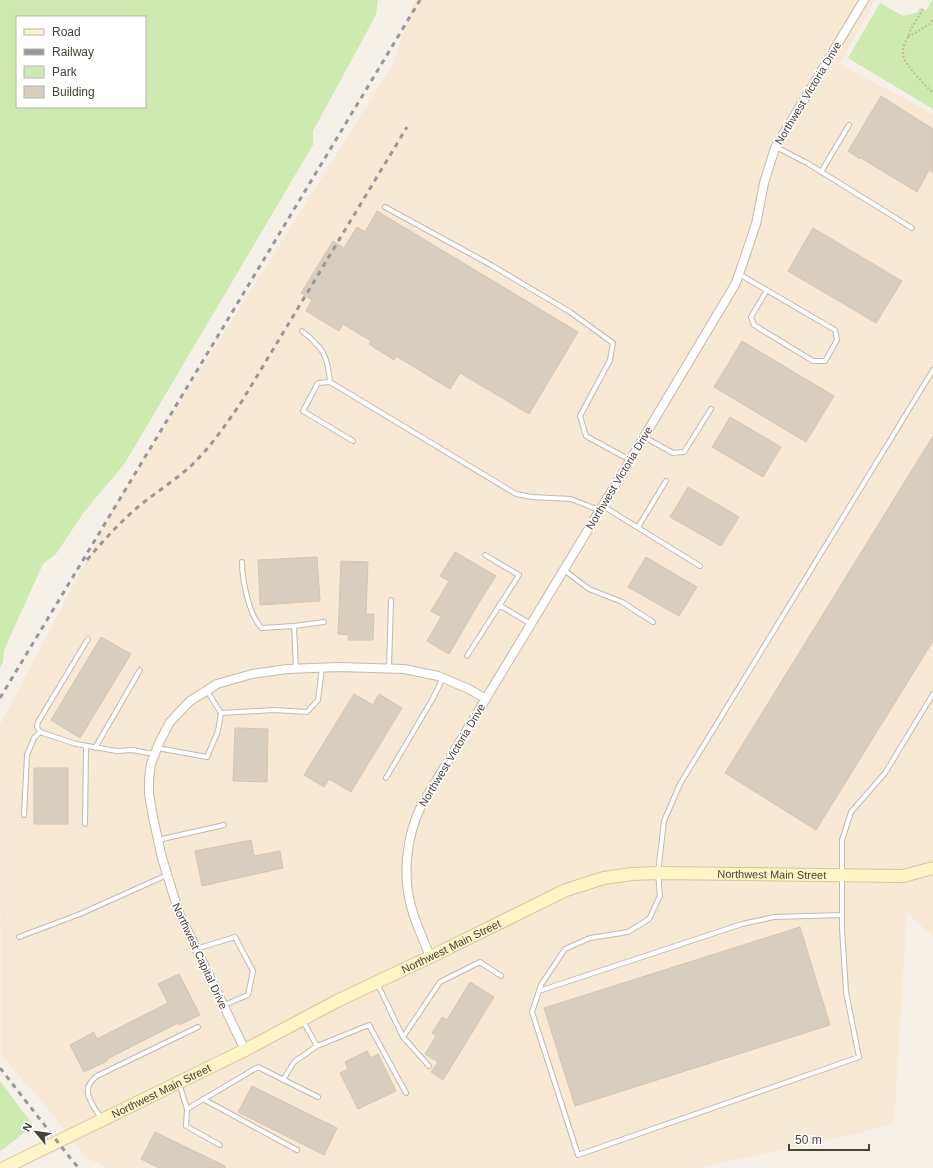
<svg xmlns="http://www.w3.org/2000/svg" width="933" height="1168" viewBox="0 0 933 1168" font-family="Helvetica,sans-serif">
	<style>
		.commercial { fill: #f7e9d3 }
		.green { fill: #ceeab0; fill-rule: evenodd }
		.building { fill: #d7cebd; stroke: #d2c6b0 }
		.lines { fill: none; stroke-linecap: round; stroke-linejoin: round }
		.lane-casing { stroke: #c1baab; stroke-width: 6 }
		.street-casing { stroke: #c1baab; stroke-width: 10 }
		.secondary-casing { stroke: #d6c697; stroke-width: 14 }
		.path { stroke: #c3b69b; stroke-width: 2; stroke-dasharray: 2 2; stroke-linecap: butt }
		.lane { stroke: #fff; stroke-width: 4 }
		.street { stroke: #fff; stroke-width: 8 }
		.secondary { stroke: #fff3c8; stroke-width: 12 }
		.rail { stroke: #989898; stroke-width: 3; stroke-dasharray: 5 5; stroke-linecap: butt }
		.labels { text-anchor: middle; stroke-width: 3.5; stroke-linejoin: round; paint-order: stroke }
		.street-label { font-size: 11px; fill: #494237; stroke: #fff }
	</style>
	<rect width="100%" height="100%" fill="#f5f1e9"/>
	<path class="commercial" d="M415,0h460l-35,64 93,50v823l-26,-25 -13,210 -33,11 -163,35h-589l-22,-9 -44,-56 -42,-48 -1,-330 115,-219 277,-440z"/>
	<path class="green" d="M0,0h378l-2,15 -63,116v14l-188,318 -41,49 -28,42 -13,10 -39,86 -1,12 -3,6zM17,17h128v90h-128z
		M932,0h1v109l-85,-51 32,-55 23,13 15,-4 2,-5 6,4z
		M0,1081l33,44 -28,23 -5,3z"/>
	<path class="building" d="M881,96l52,33v44l-4,-3 -12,22 -56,-34 -1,1 -12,-8z
		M377,211l201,121 -49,82 -69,-41 -10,16 -54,-33 -2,4 -25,-16 2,-3 -28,-17 -4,7 -33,-20 6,-11 -11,-7 32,-52 11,7 13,-21 8,5z
		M813,228l89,53 -26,42 -88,-52z
		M742,341l92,55 -28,46 -92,-55z
		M730,417l51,30 -18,30 -51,-30z
		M933,436v205l-117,189 -91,-57z
		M688,487l51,30 -18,29 -51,-29z
		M455,552l41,24 -16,25 -31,53 -22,-13 14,-24 -10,-6 18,-30 -9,-5z
		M317,557l3,44 -60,4 -2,-45z
		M646,557l51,30 -18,29 -51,-29z
		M341,561l27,1 -2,52h8l-1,26h-25l1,-5 -11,-1z
		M101,637l30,17 -51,84 -29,-18z
		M354,694l19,11 6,-11 23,14 -51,84 -22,-13 -5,8 -20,-12z
		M235,728l33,1 -1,53 -34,-1z
		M34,768h34v56h-34z
		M251,840l3,16 26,-5 3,17 -81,18 -7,-35z
		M800,927l30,98 -255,81 -31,-98z
		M179,974l21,41 -21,10 -1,-2 -71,36v2l-23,11 -14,-27 24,-13 3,7 71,-36 -10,-19z
		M470,982l24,15 -51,83 -12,-8 7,-10 -13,-8 11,-18 -4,-3 10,-16 5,3z
		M367,1051l4,7 7,-4 18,37 -38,18 -18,-36 8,-4 -3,-7z
		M252,1086l85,42 -13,27 -86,-43z
		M155,1132l70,34v2h-66l-18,-9z"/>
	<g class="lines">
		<defs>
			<path id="lane" d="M776,147l31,16 105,65
				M821,172l28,-47
				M385,207l106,58 79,47 43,31 -3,17 -30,56 6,20 44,24
				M739,274l96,56 2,10 -12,21h-12l-59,-36 -3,-8 16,-27
				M302,331c20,16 26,24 28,51
				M933,370l-253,414 -16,37 -6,52 2,23 -11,23 -21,13 -38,6 -25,11 -24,36 -9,27 46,143 281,-98 -13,-65 -4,-64v-88l9,-28 34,-39 48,-79
				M644,437l29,16 11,-1 27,-43
				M353,441l-50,-30 15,-28 12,-1 186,112 16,3 39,2 28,11
				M603,506l97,60
				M638,527l28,-46
				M242,562c0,16 7,55 20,66l32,-2 2,43
				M564,570l25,19 33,13 31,20
				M499,605l32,19
				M294,626l30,-4
				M88,639l-50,83 -1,5 3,5 36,12 41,7 15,-1 22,4
				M467,656l52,-81 -34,-20
				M389,668l2,-68
				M221,713l53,-3 33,2 11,-12 4,-32
				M95,748l45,-78
				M157,748l50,9 11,-26 3,-18 -14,-22
				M386,778l46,-78 11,-22
				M24,815l3,-60 7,-17 6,-6
				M85,824l1,-78
				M158,840l66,-15
				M19,937l61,-23 87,-39
				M196,949l39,-12 18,34 -5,24 -24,10
				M377,983l26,54 37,-55 40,-20 21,14
				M539,991l203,-67 32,-7 68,-2
				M403,1037l26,29
				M317,1046l52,-21 37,68
				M283,1080l11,-18 23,-16 -14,-25
				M179,1083l8,26 -1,17 34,19
				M203,1099l94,51
				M187,1109l71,-42 60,30
				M102,1120c-9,-16 -24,-30 -5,-44l101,-49"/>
			<path id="street" d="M430,957c-6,-17 -15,-34 -19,-51 -9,-33 -4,-72 11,-102l198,-327 116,-194 20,-59 8,-41 11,-35 89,-148
				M245,1050l-66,-137 -17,-55 -9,-41 -4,-23v-15l2,-15 8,-21 11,-21 20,-21 27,-17 35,-10 35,-5 52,-2 65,2 34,7 31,13 17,10"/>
			<g id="secondary">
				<path id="s1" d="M4,1168l241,-118 92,-49 93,-44 136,-67 38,-12 28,-4 26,-1 245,3 30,-8"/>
			</g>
		</defs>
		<use href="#lane" class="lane-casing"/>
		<use href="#street" class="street-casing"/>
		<use href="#secondary" class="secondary-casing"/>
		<path class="path" d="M923,9l-12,20 -3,8 22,-13 3,-4
			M908,37c-4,6 -7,14 -4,21 3,9 22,28 29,35"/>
		<use href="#lane" class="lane"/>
		<use href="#street" class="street"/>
		<use href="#secondary" class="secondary"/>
		<path class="rail" d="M87,560c16,-19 32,-37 51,-53 18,-15 38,-27 55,-43 19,-19 34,-41 49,-63l165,-274
			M0,698l420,-698
			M0,1068l71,91 8,9"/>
	</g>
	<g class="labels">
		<g class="street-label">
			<text transform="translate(808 93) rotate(-59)" y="4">Northwest Victoria Drive</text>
			<text transform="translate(619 478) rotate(-59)" y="4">Northwest Victoria Drive</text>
			<text transform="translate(452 755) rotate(-59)" y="4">Northwest Victoria Drive</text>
			<text dy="4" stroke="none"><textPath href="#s1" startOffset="835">Northwest Main Street</textPath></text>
			<text dy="4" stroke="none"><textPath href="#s1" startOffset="499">Northwest Main Street</textPath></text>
			<text transform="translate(200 956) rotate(65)" y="4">Northwest Capital Drive</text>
			<text dy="4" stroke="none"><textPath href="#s1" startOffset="175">Northwest Main Street</textPath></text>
		</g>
	</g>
	<rect x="16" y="16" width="130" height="92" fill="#ffffff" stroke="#b6b3af"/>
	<rect x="24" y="29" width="20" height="6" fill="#fff3c8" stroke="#b6b3af"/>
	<text x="52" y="36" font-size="12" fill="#494237">Road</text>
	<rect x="24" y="49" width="20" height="6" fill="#989898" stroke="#b6b3af"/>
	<text x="52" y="56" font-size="12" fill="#494237">Railway</text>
	<rect x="24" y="66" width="20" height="12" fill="#ceeab0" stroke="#b6b3af"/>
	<text x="52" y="76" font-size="12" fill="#494237">Park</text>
	<rect x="24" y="86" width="20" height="12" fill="#d7cebd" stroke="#b6b3af"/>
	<text x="52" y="96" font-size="12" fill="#494237">Building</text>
	<g transform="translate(36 1132) rotate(299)" stroke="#ffffff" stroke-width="3" paint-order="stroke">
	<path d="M0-3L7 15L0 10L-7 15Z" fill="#494237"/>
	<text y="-6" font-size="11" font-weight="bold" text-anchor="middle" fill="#494237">N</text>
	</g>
	<path d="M789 1144v6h80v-6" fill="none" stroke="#494237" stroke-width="2"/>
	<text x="795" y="1144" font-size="12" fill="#494237" stroke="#ffffff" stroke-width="3" paint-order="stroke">50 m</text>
</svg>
